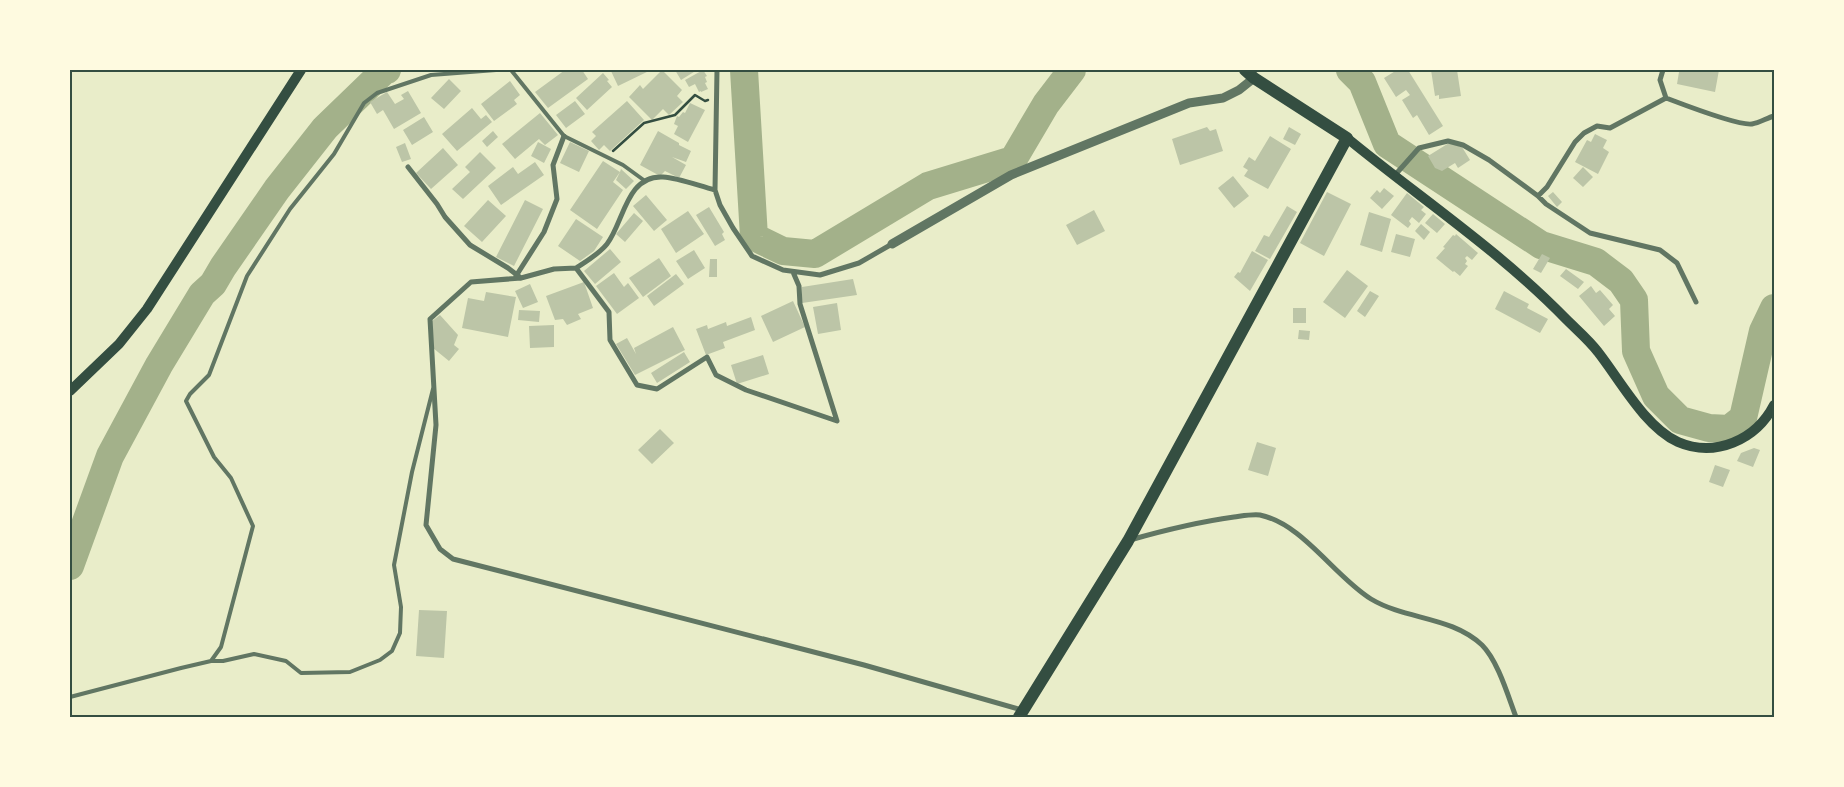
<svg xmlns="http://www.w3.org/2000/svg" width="1844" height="787" viewBox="0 0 1844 787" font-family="Figtree,sans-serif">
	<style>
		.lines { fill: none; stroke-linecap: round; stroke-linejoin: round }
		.river { stroke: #a3b18a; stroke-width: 28 }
		.building { fill: #bcc5a7 }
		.path { stroke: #344e41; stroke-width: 2.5 }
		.service { stroke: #617663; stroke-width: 4 }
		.minor { stroke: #617663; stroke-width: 5 }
		.tertiary { stroke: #617663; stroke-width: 9 }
		.secondary { stroke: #344e41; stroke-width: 10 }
		.primary { stroke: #344e41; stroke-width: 12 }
		.neatline { fill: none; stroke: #344e41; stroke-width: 2 }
	</style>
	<rect width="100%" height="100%" fill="#e9edc9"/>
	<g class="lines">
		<path class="river" d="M744,70l10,167 29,14 32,3 113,-68 85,-26 33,-56 26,-34
			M1350,70l12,12 25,62 154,101 55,17 25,19 13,19 2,51 20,45 24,24 29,8 20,1 14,-11 20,-87 11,-23
			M70,566l40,-110 49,-91 43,-71 11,-10 10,-17 54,-78 48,-61 59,-57 3,-1"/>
	</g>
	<path class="building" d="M565,70h17l6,9 -40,29 -13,-16z
		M614,70h37l-33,16 -7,-15z
		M662,70l20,20 -5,6 6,6 -14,13 -6,-6 -11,11 -23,-23 11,-12 3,4z
		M675,70h22l-16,10z
		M703,70l4,6 -2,1 2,5 -2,1 3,6 -7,3v-1l-2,1 -4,-8 -6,3 -4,-7z
		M1397,70h11l35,56 -14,9 -12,-20 -4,3 -11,-18 8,-5 -4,-5 -10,7 -12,-19z
		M1431,70h26l4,26 -22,3v-4l-4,1z
		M1676,70h43l-4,22 -38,-8 2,-12h-3z
		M603,73l6,7 -2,1 5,6 -25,23 -11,-12z
		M449,79l12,12 -17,18 -13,-11z
		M510,81l10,14 -6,5 3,4 -23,17 -13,-17z
		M408,91l13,22 -27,16 -11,-19 -6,4 -7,-12 17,-10 8,12 9,-5 -3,-4z
		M575,101l10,13 -19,14 -10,-13z
		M627,101l17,19 -34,31 -6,-6 -5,5 -8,-9 5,-5 -4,-4z
		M690,103l15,7 -17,32 -14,-8 4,-8 -4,-2 3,-8 2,1 4,-5 2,1z
		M472,108l9,11 5,-4 6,7 -35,29 -15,-17z
		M540,113l18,22 -13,10 -6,-6 -24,20 -13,-15z
		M424,117l9,15 -21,13 -9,-15z
		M1207,127l3,4 6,-2 7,22 -43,14 -8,-26z
		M1289,127l12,7 -6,11 -12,-6z
		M493,131l5,6 -11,10 -5,-6z
		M658,131l21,12v2l12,6 -5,11 -14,-5 14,8 -7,13 -14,-7 -5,5 -20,-11z
		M1595,134l12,6 -4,8 6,4 -11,22 -23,-12 12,-22 4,2z
		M1270,136l21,13 -23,40 -24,-13 4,-6 -5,-3 6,-10 6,4z
		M538,142l13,7 -7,14 -13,-7z
		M570,142l19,9 -10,21 -19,-9z
		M405,143l6,16 -9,3 -6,-15z
		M1449,143l13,4 8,13 -12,8 -3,-5 -13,8 -7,-3 -7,-12z
		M443,148l15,17 -27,24 -15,-16z
		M480,152l16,16 -33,31 -11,-10 18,-17 -5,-5z
		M603,161l17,11 1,-3 13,12 -8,8 -10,-9 4,-8 -7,10 10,8 -26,39 -27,-19z
		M535,162l9,13 -43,30 -13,-19 25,-19 5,7z
		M1583,167l10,10 -10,10 -10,-9z
		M1233,176l16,20 -15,12 -16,-20z
		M1384,188l10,8 -12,13 -12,-11 7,-8 3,3z
		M1327,192l24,12 -27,52 -24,-13z
		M1553,192l9,10 -5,5 -9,-11z
		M1407,193l17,14 -3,3 5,4 -7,9 -7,-6 -3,4 2,3 -3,4 -17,-13z
		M646,195l21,25 -13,11 -21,-25z
		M488,200l18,16 -24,26 -18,-16z
		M525,200l18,9 -29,57 -18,-9z
		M1287,206l10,6 -27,47 -15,-8 9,-16 5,2z
		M709,207l15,25 -2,2 3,6 -10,6 -19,-31z
		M1094,210l11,21 -28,14 -11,-20z
		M688,211l16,23 -28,19 -15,-24z
		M1369,212l22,7 -9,33 -22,-7z
		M634,213l9,8 -18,21 -9,-8z
		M1433,214l12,10 -8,9 -12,-10z
		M576,219l27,18 -9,14 -14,10 -22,-15z
		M1421,224l9,8 -6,8 -9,-9z
		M1396,234l19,5 -5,18 -19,-5z
		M1456,234l22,19 -6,7 -5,-4 -2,2 2,3 -2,3 3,2 -8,10 -6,-5 -1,1 -17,-14 9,-10 -2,-1 10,-12 2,1z
		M610,249l11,13 -26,22 -11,-13z
		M694,250l11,18 -17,11 -12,-18z
		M1252,251l16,9 -18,31 -16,-14 4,-5 2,1z
		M1542,254l8,4 -9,15 -8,-4z
		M659,258l12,18 -28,21 -14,-19z
		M710,259h7v18h-8z
		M1566,269l18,13 -6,7 -18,-13z
		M1347,270l21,16 -23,32 -22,-16z
		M614,273l10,14 4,-4 11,15 -22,16 -21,-28z
		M676,274l8,10 -30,22 -7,-10z
		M853,279l4,16 -55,8v-16z
		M584,282l9,26 -15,6 3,5 -14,6 -4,-6 -8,1 -9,-24z
		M530,284l8,18 -15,6 -8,-17z
		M1591,286l5,7 4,-3 13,15 -4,4 6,7 -11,10 -25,-30z
		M1370,291l9,5 -14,21 -8,-6z
		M1504,291l25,13 -2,4 21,11 -8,14 -45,-24z
		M486,292l30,5 -8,40 -46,-9 6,-30 16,3z
		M793,301l12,26 -32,15 -12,-26z
		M837,303l4,27 -23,4 -5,-27z
		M1293,308h13v15h-13z
		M519,310l21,1 -1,11 -21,-2z
		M440,315l18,20 -4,10 5,4 -10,12 -16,-13 -1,-27z
		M751,317l4,13 -32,12 2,6 -19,7 -10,-26 11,-4 1,4 18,-7 1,4z
		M554,325v22l-24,1 -1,-22z
		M673,327l12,23 -50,25 -19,-31 11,-6 9,16 -2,-6z
		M1299,330l11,1 -1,9 -11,-1z
		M684,352l6,10 -33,21 -6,-10z
		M763,355l6,19 -32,10 -6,-19z
		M660,429l14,14 -22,21 -14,-14z
		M1257,442l19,6 -8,28 -20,-6z
		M1754,448l6,2 -7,17 -16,-6 4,-8z
		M1715,465l15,5 -7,17 -14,-5z
		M419,610l28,1 -3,47 -28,-2z"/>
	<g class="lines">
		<path class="path" d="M613,151l31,-28 31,-8 20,-20 10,6 3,-1"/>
		<path class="service" d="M511,70l53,66 59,29 22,16
			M211,661l10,-14 32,-121 -22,-48 -17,-21 -28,-56 4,-7 19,-19 38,-99 43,-67 44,-55 30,-51 13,-10 54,-18 65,-5
			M70,697l111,-29 30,-7h12l31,-7 32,7 15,12 49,-1 30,-12 12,-9 8,-18 1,-26 -7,-42 18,-93 21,-83"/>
		<path class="minor" d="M717,70l-2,120 5,15 13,23 19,28 31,14 37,5 39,-12 33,-19
			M1663,70l-3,10 6,18c16,6 72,28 86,26 7,-1 15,-6 22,-8
			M408,167l29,37 8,13 25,28 38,23 13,10
			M1395,175l24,-27 29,-7 15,4 26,15 49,36 8,8 44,29 70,17 17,13 19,39
			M1538,196l9,-9 28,-45 9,-9 13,-7 13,2 56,-30
			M576,268c11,-7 23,-14 31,-24 17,-22 19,-69 56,-67 16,1 36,9 52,13
			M793,272l6,14 1,18 37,117 -91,-31 -30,-15 -9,-18 -50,32 -20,-4 -27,-45 -1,-28 -33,-44 -22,1 -33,9 -50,4 -41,37 6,106 -10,100 14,24 13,10 411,106 158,45
			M516,276l28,-44 13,-33 -4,-34 11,-29
			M1130,540c35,-10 68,-18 104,-23 8,-1 18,-3 26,-2 43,9 74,61 111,84 35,21 80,17 111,46 16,16 26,51 34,72"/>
		<path class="tertiary" d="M892,244l119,-69 178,-72 34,-5 16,-8 15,-12"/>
		<path class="secondary" d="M1347,138c73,60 153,113 219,181 11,11 23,21 32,33 22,28 47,75 80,90 37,16 78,-2 96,-37
			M70,391l49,-47 28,-35 154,-239"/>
		<path class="primary" d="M1019,717l109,-176 219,-403 -93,-60 -9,-8"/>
	</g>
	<rect width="1844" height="787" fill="none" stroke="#fefae0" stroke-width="142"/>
	<rect x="71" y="71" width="1702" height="645" class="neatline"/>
</svg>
